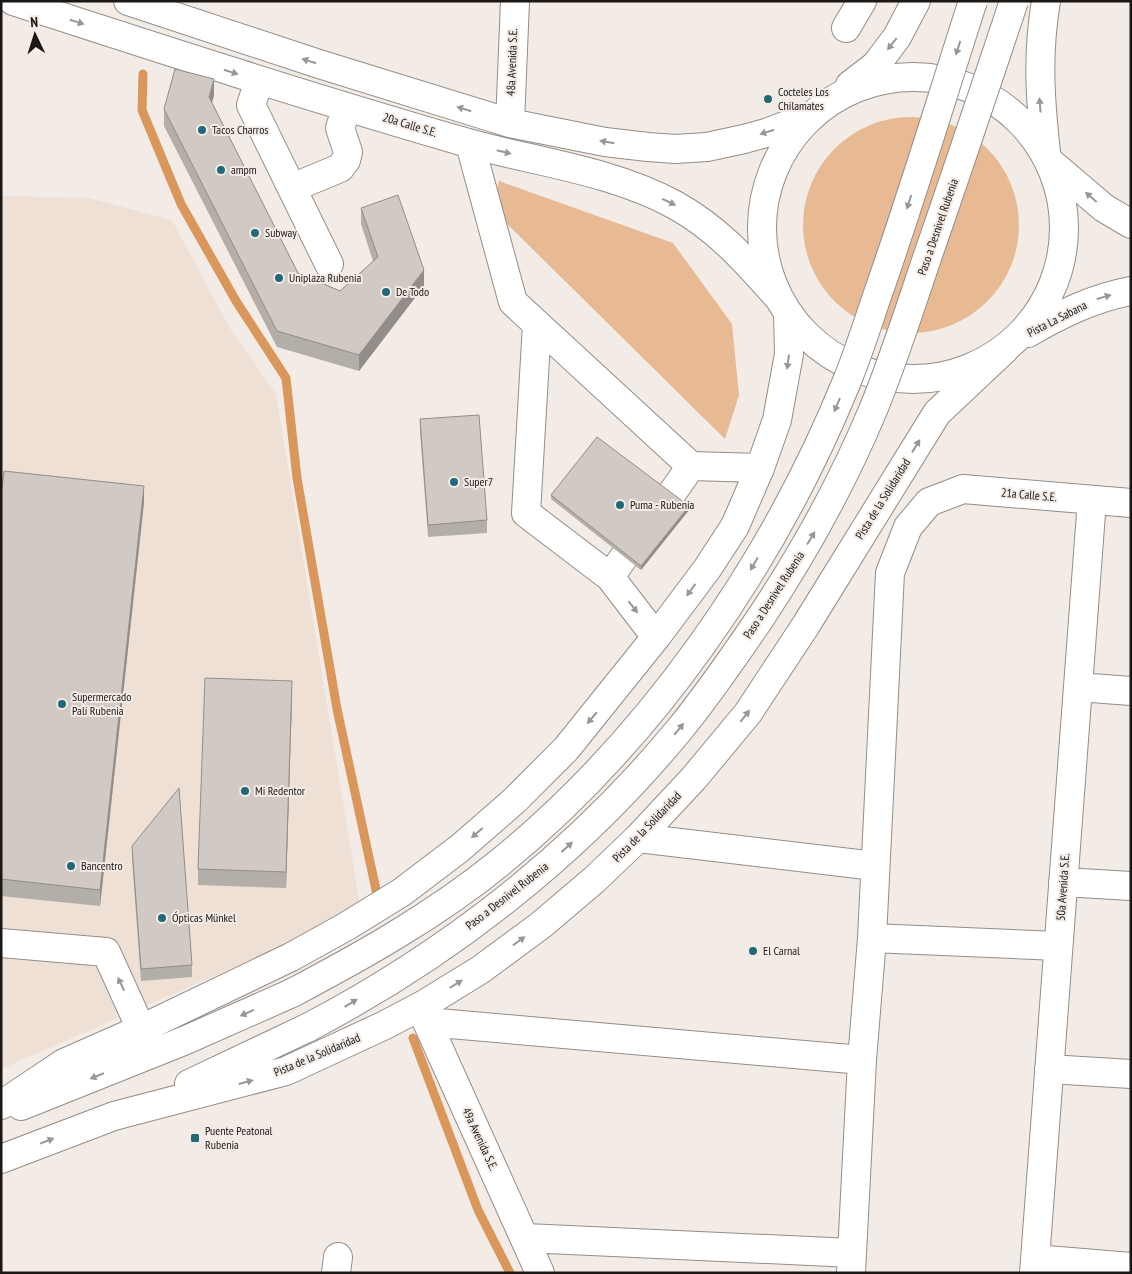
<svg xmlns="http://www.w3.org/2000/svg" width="1132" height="1274" viewBox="0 0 1132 1274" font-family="'PT Sans Narrow',sans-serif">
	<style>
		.built { fill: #eee0d5 }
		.green { fill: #e8ba93 }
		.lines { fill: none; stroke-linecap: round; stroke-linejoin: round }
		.stream { stroke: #da975b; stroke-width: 9 }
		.minor-casing { stroke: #938d88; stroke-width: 30 }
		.major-casing { stroke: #938d88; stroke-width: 30 }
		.minor { stroke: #fff; stroke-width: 28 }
		.major { stroke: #fff; stroke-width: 28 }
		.major-bridge-casing { stroke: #938d88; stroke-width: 30; stroke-linecap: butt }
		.major-bridge { stroke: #fff; stroke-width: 28 }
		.wall { fill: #b4aea9 }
		.shaded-wall { fill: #928d89 }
		.building { fill: #d1cac4; stroke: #928d89 }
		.oneway { fill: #989796 }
		.poi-dot { fill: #216976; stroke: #f3ebe6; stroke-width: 2 }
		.labels { text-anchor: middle; stroke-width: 4; stroke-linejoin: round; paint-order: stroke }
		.street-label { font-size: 12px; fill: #1a1715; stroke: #f3ebe6 }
		.poi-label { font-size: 12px; fill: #1a1715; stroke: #f3ebe6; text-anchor: start }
	</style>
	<rect width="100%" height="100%" fill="#f3ebe6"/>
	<path class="built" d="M1,196l88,2 83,22 57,107 47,67 85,518 -360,157z"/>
	<path class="green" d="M803 225a108 108 0 1 1 216 0a108 108 0 1 1-216 0Z
		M499,181l174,62 59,81 7,71 -14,44 -233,-230z"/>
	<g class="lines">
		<path class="stream" d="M143,74l-1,36 39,94 55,97 50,77 11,100 40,231 41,190
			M413,1038l65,172 32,63"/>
		<defs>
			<path id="minor" d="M13,1c151,49 302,98 455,142 68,19 145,28 207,62 42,23 71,56 102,91
				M128,1l191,63 191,59 95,19 43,5 27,2 32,-2 37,-8 22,-6 47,-18
				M846,28l16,-27
				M259,81l-8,24 78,159
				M510,123l5,-122
				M470,144l43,158 178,164
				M292,188l48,-20 6,-8 2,-8 -8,-24 7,-21
				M537,324l-11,189 84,64 46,60
				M670,496l21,-30 69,2
				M610,577l14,-20
				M1078,687l53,4
				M638,838l237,28
				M1063,882l68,4
				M872,938l186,8
				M1,943l105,9 35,77
				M424,1009l3,13 113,251
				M427,1022l435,38
				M1049,1069l82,5
				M526,1238l326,15
				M1035,1259l96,8
				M336,1273l2,-16
				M851,1273l11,-213 10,-122 18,-365 18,-46 21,-25 34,-13 168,14
				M1034,1273l58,-773"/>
			<path id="major" d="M762 228a151 151 0 1 1 302 0a151 151 0 1 1-302 0Z
				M850,85l26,-20 21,-28 19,-36
				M1046,152c-6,-54 -9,-97 0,-151
				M1051,163l53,45 27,16
				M1028,333c33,-19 65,-35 103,-42
				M189,1084l120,-57
				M1,1105l63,-42 77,-34 150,-72 56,-31 55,-34 58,-44 54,-47 52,-52 90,-112 51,-68 28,-43 25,-58 17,-48 12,-66 -1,-40
				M21,1106l165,-66 106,-47
				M1,1159l113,-43 172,-45 99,-46 38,-20 57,-35 61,-45 53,-45 44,-42 56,-60 54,-65 58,-88 131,-212 68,-64"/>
		</defs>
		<use href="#minor" class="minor-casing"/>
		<use href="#major" class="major-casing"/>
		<use href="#minor" class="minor"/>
		<use href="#major" class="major"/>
		<defs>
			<path id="major-bridge" d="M292,993c72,-38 143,-78 206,-129 153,-124 275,-301 349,-483 11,-27 20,-55 29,-82 35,-99 65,-199 97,-298
				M309,1027c141,-74 269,-174 370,-297 29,-35 54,-72 80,-110 44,-66 83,-136 114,-210 21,-51 38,-105 56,-158 29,-83 57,-167 85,-251"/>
		</defs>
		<use href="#major-bridge" class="major-bridge-casing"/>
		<use href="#major-bridge" class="major-bridge"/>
	</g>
	<path class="wall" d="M214,95l-2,8 86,170 42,18 33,-30 -12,-37v-16l63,78 -65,85 -82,-24 -113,-221v-17z
		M420,419l67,101v13l-59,4 -8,-105z
		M551,495l138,15 -48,60 -90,-71z
		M1,496l143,6 -44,404 -99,-10z
		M292,697l-6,191 -88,-3v-16z
		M132,846l60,119v12l-51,4 -9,-122z"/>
	<path class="shaded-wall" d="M214,79v16l-5,18v-16z
		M424,270v16l-65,85v-16z
		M144,486v16l-44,404v-16z
		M689,506v4l-48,60v-4z
		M292,681v16l-6,191v-16z"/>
	<path class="building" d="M175,69l39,10 -5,18 89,176 42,18 38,-34 -17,-49 37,-13 26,75 -65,85 -82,-24 -113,-222z
		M479,415l8,105 -59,5 -8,-106z
		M597,437l92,69 -48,60 -90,-71z
		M4,471l140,15 -44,404 -99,-11v-383z
		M205,678l87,3 -6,191 -88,-3z
		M179,788l13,177 -51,4 -9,-123z"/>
	<defs><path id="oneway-solid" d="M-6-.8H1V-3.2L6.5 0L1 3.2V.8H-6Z" transform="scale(1.25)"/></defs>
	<g class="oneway">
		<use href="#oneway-solid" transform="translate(77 22) rotate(18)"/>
		<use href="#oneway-solid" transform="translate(892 44) rotate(128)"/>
		<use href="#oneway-solid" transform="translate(958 48) rotate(108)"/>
		<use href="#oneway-solid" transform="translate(309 61) rotate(-162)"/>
		<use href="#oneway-solid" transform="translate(231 72) rotate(18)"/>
		<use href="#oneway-solid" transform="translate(1040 105) rotate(-94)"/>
		<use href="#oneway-solid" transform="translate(464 109) rotate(-163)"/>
		<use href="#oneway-solid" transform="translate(767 132) rotate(162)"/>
		<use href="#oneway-solid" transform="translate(607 142) rotate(-170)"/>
		<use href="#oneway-solid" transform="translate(504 152) rotate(14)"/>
		<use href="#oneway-solid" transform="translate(1091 197) rotate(-139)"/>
		<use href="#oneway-solid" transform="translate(669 202) rotate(25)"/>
		<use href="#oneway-solid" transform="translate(909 202) rotate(108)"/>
		<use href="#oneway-solid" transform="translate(1104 297) rotate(-16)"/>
		<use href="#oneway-solid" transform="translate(788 362) rotate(98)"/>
		<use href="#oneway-solid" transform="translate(837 405) rotate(113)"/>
		<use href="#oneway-solid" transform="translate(916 446) rotate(-58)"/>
		<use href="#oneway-solid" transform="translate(811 538) rotate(-59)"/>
		<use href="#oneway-solid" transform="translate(754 564) rotate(120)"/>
		<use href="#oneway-solid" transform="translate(691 590) rotate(126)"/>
		<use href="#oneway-solid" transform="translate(633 607) rotate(52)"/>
		<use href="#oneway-solid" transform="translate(745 716) rotate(-52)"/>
		<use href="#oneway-solid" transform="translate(592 718) rotate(130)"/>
		<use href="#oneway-solid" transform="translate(679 729) rotate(-51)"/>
		<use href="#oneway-solid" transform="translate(477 833) rotate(139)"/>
		<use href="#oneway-solid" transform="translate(567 847) rotate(-42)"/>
		<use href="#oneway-solid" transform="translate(519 941) rotate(-36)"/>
		<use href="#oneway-solid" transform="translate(121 984) rotate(-115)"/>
		<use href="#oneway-solid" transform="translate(456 984) rotate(-31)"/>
		<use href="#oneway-solid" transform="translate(351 1003) rotate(-31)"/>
		<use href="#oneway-solid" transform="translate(247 1013) rotate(156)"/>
		<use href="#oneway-solid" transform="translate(97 1076) rotate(158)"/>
		<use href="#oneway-solid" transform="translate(246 1082) rotate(-15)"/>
		<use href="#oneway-solid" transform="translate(47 1141) rotate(-21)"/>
	</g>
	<g class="poi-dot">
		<circle cx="768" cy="99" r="5"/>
		<circle cx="202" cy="130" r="5"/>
		<circle cx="221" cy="170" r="5"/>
		<circle cx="255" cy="233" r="5"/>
		<circle cx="279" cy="278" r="5"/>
		<circle cx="386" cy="292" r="5"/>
		<circle cx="454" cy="482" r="5"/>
		<circle cx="620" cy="505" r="5"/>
		<circle cx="62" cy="704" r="5"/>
		<circle cx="245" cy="791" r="5"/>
		<circle cx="71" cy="866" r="5"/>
		<circle cx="162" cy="918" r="5"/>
		<circle cx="753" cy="951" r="5"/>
		<rect x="190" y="1133" width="10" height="10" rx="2.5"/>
	</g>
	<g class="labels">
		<g class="street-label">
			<text transform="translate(512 62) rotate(-88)" y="4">48a Avenida S.E.</text>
			<text transform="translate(410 125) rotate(17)" y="4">20a Calle S.E.</text>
			<text transform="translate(938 227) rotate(-71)" y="4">Paso a Desnivel Rubenia</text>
			<text transform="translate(1057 319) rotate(-27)" y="4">Pista La Sabana</text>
			<text transform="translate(1029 495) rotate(5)" y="4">21a Calle S.E.</text>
			<text transform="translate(883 499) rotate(-58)" y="4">Pista de la Solidaridad</text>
			<text transform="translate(774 595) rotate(-57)" y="4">Paso a Desnivel Rubenia</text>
			<text transform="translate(647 827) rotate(-46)" y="4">Pista de la Solidaridad</text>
			<text transform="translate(1063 887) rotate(-86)" y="4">50a Avenida S.E.</text>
			<text transform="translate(507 896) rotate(-38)" y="4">Paso a Desnivel Rubenia</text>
			<text transform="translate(317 1055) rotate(-23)" y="4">Pista de la Solidaridad</text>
			<text transform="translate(480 1139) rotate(65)" y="4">49a Avenida S.E.</text>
		</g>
		<g class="poi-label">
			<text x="778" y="96">Cocteles Los<tspan x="778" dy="14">Chilamates</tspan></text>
			<text x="212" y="134">Tacos Charros</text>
			<text x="231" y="174">ampm</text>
			<text x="265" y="237">Subway</text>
			<text x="289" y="282">Uniplaza Rubenia</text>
			<text x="396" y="296">De Todo</text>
			<text x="464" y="486">Super7</text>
			<text x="630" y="509">Puma - Rubenia</text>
			<text x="72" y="701">Supermercado<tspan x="72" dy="14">Palí Rubenia</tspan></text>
			<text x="255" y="795">Mi Redentor</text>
			<text x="81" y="870">Bancentro</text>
			<text x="172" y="922">Ópticas Münkel</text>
			<text x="763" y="955">El Carnal</text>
			<text x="205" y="1135">Puente Peatonal<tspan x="205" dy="14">Rubenia</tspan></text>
		</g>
	</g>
	<rect width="1132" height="1274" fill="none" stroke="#1a1715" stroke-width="5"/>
	<g transform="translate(35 35) rotate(356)" stroke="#f3ebe6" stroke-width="4" paint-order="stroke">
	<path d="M0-4L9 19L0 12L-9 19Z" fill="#1a1715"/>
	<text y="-8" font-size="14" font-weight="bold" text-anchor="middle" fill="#1a1715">N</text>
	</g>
</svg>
